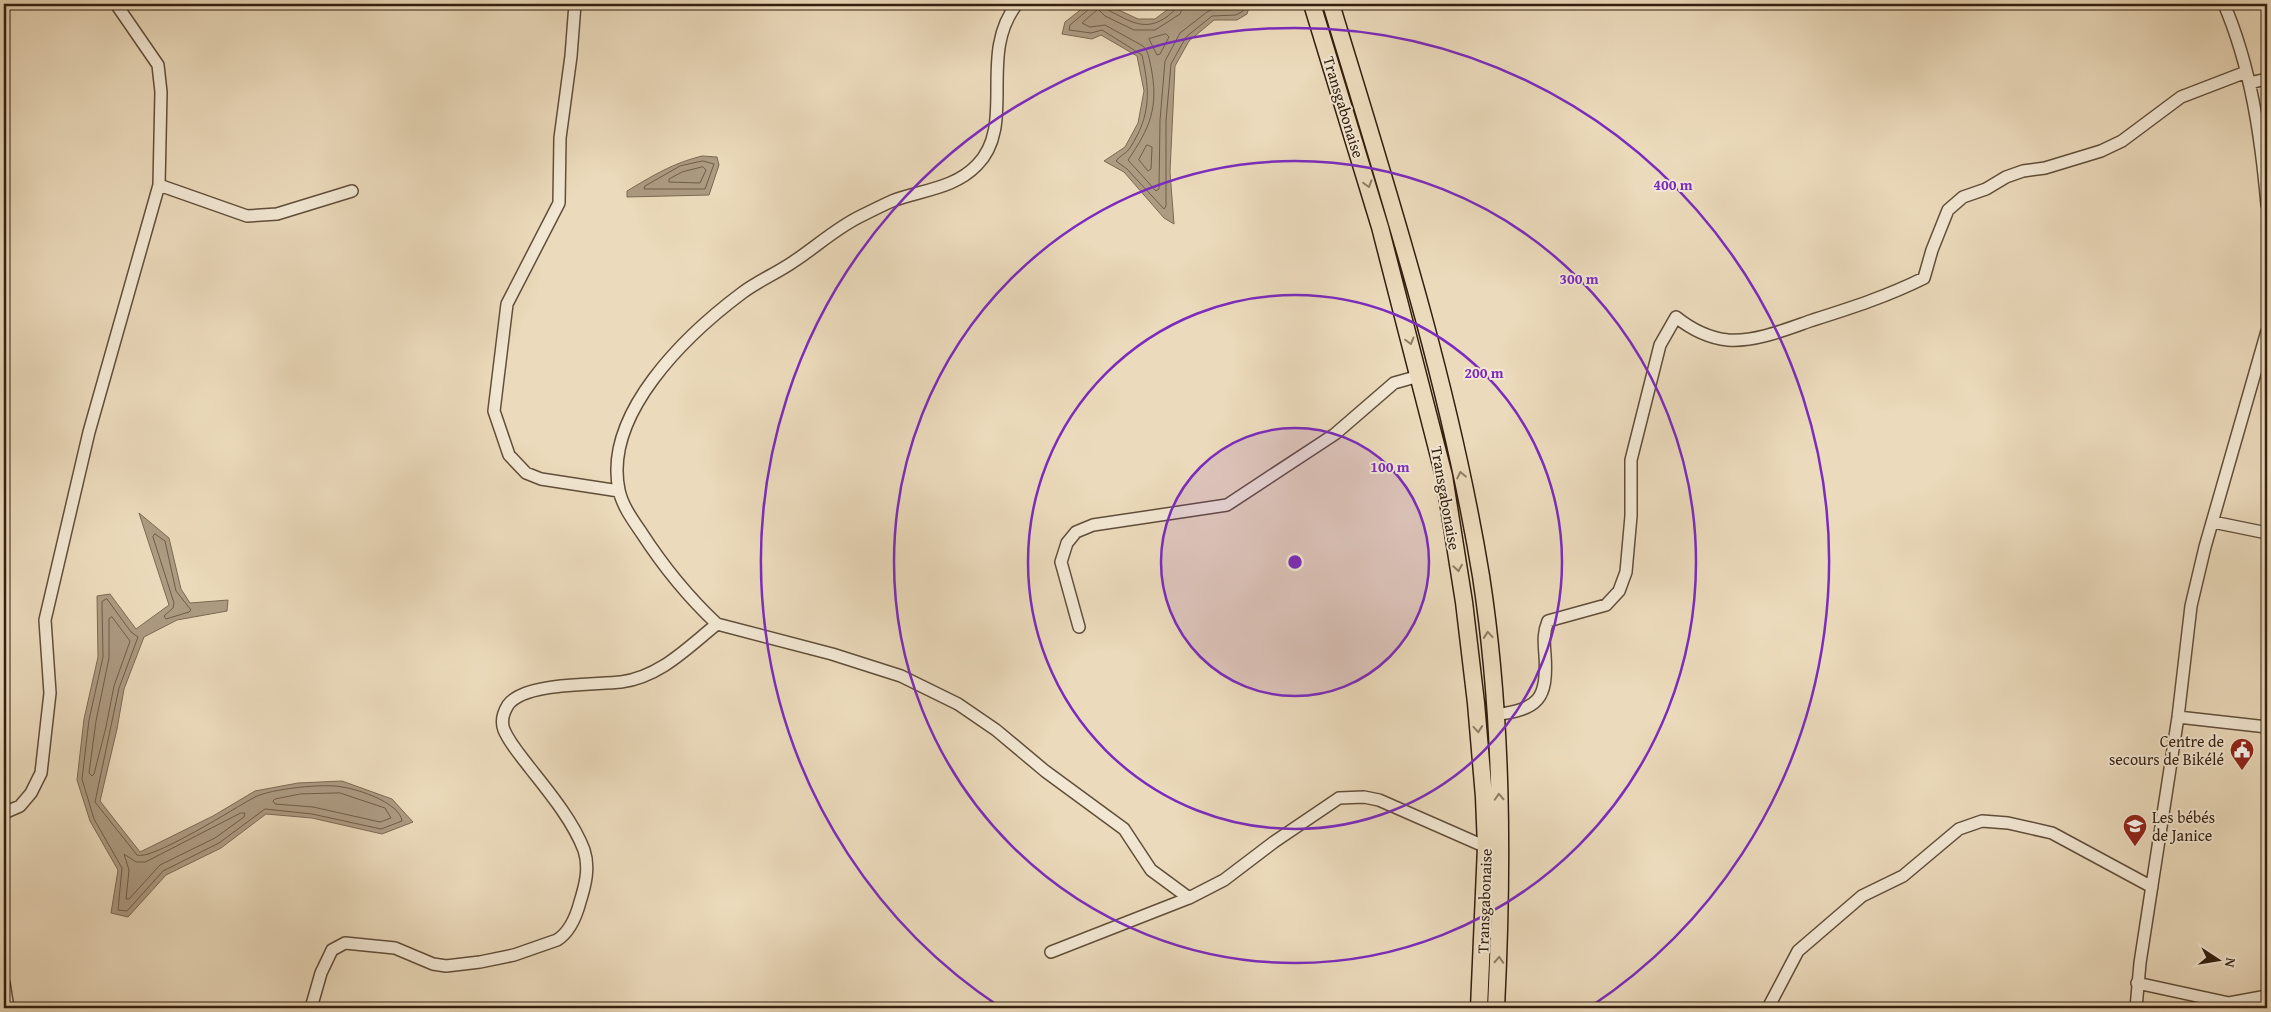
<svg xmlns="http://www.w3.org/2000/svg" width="2271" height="1012" viewBox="0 0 2271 1012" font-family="'Gentium Book Plus',serif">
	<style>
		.water { fill: #ac9a81; stroke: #7c6953 }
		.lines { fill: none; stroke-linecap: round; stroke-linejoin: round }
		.shore { stroke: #705c48; stroke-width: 1 }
		.minor-casing { stroke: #614e3a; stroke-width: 14 }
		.highway-casing { stroke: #331f0f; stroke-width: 19 }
		.minor { stroke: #f2e7d3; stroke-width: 11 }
		.highway { stroke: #ebdabb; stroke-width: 16 }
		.oneway { stroke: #8f7c65 }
		.ring { fill: none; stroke: #7b2cbf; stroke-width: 2.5 }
		.labels { text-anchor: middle; stroke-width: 4; stroke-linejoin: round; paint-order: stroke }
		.street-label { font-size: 16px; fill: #331f0f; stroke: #f2e7d3 }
		.poi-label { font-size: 16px; fill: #331f0f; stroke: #f2e7d3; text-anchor: end }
		.centre { fill: #7b2cbf; stroke: #f2e7d3; stroke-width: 2.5 }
		.ring-label { font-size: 15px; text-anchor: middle; font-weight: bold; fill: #7b2cbf; stroke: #f2e7d3; stroke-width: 4; stroke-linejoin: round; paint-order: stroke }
	</style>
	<rect width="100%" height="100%" fill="#ebdabb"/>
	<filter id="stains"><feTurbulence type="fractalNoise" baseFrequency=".004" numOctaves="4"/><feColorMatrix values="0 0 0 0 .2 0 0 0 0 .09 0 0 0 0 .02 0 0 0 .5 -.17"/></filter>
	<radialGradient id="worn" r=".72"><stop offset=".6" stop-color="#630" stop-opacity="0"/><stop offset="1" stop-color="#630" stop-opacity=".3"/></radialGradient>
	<path class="water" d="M1088,4h18l32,15h17l20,-15h75l-3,10 -10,6h-23l-25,21 -14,25 -5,106 4,52 -10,-6 -40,-46 -20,-11 21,-14 13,-24 6,-32 -7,-35 -36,-21 -9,4 -30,-5 3,-12z
		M702,156l15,1 2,8 -10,30 -82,2v-6c25,-15 46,-28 75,-35z
		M139,513l30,25 12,51 9,14 38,-3 -1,11 -50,9 -33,17 -20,52 -7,40 -17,72 40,51 73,-36 42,-25 43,-8 44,-2 50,18 21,23 -31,12 -70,-16 -46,-4 -45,34 -55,27 -38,42 -17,-4 7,-43 -28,-49 -13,-41 7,-61 14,-62 -1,-61 13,-2 26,35 33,-24z"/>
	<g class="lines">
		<path class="shore" d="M1090,4l-1,5 -19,16 -1,5 22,3 11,-3 40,25c8,37 9,60 -12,93 -4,6 -11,8 -14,13l11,8 37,40 2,-3v-85l5,-57 15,-27 26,-21 24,-1 7,-4 2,-7
			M1105,4l3,6c22,11 37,23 60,6 4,-4 9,-6 9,-12
			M1184,4l-4,10 -25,16h-21l-29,-14 -7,-7 -16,14 8,4 15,-2 38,21c6,6 6,13 8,21 8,40 -1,61 -23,93l28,31 3,-2 1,-69 5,-59 15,-28 27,-21 6,-3h21l4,-5
			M1166,34l3,3 -9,17 -3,1 -8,-16z
			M1147,145l5,2 -1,22 -3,2 -9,-11z
			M703,161l11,3 -9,25h-61l1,-3 35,-20z
			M703,167l3,3 -6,13 -31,-1v-3l13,-7z
			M155,534l10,7 11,50 15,19 -2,2 -23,7 -2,-3 9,-8 1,-5 -21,-66z
			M107,599l24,33 7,5 -19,51 -24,114 42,53c15,6 99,-48 118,-58 15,-8 70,-14 87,-10 16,2 58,16 60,34l-21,8 -69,-15 -47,-5 -46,34 -56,28 -36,40 -9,-1 4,-42 -28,-49 -12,-40 7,-59 14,-63 -1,-55z
			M112,617l18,24 -16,45 -8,41 -12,47 -2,2 -3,-3 7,-52 13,-63v-39z
			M340,793l45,15 6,10 -11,4 -67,-15 -38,-3 -2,-3 2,-2 25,-5z
			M241,813h4l-1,4 -29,21 -55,27 -31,34h-3l3,-29 -5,-16 12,8h9z"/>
		<defs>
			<path id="minor" d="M575,4l-4,52 -11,82 -1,65 -52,101 -13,107 15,44 17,18 15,6 78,12
				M2224,4c27,63 37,133 43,201
				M2249,83l18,-4
				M159,185l88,31 30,-2 75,-23
				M2213,522l54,11
				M717,624c-30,-28 -54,-58 -76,-92 -9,-13 -19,-27 -22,-42 -16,-76 67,-155 123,-197 16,-12 35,-20 51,-31 23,-15 43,-34 68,-46 10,-5 20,-10 31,-15 29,-11 62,-12 85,-36 40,-40 0,-111 40,-161
				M1079,627l-18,-65 6,-19 9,-11 17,-7 134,-20 108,-71 59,-51 25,-7
				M1495,715c43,-6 53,-15 50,-60 -1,-13 -2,-22 3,-34l58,-16 13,-14 7,-19 5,-56v-56l29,-115 16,-28c15,12 32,21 52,23 28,2 59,-11 85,-20 38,-12 75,-24 111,-42l8,-28 16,-40 15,-13 23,-8 20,-12 17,-6 22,-3 56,-17 21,-10 59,-44 65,-25
				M2178,717l89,10
				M4,813l16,-7 11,-13 10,-20 9,-80 -5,-73 44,-188 70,-247 2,-93 -3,-27 -42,-61
				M1051,952l138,-54
				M4,983l4,25
				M2137,983l92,20 38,-7
				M311,1008l10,-35 11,-23 13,-7 50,5 38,16 13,2 34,-4 34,-7 43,-15c13,-8 19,-23 23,-38 5,-16 10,-34 4,-52 -11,-29 -35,-58 -54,-82 -9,-12 -20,-24 -26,-38 -3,-8 -1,-17 4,-25 16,-23 87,-20 113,-23 39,-5 66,-34 96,-58l115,30 69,22 57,28 38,26 49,41 79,58 27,41 38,28 35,-18 50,-38 65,-44 25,-1 15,3 107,47
				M1768,1008l30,-57 64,-55 41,-20 56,-47 23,-8 26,2 44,10 100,54
				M2136,1008l4,-45 38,-246 13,-111 14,-59 62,-216"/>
			<path id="highway" d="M1312,4l68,223 64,249 20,126 12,101 8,94 2,50 -7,161
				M1331,4c57,188 118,377 150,572 22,143 22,289 15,432"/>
		</defs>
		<use href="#minor" class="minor-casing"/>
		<use href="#highway" class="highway-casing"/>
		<use href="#minor" class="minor"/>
		<use href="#highway" class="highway"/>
	</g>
	<defs><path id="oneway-chevron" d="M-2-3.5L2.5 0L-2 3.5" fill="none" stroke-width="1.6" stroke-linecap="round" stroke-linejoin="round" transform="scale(1.25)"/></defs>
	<g class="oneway">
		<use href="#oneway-chevron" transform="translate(1368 184) rotate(74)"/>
		<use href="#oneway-chevron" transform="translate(1410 341) rotate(75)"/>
		<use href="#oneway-chevron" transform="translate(1461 475) rotate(-102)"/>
		<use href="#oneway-chevron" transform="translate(1458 568) rotate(81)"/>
		<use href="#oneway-chevron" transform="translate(1488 635) rotate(-95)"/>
		<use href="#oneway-chevron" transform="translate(1478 729) rotate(85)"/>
		<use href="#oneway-chevron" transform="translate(1499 797) rotate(-93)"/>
		<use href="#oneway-chevron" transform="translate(1499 960) rotate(-87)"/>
	</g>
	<circle cx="1295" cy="562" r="134" fill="#7b2cbf" fill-opacity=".12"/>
	<g class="ring">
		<circle cx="1295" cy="562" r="134"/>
		<circle cx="1295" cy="562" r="267"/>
		<circle cx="1295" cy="562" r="401"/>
		<path d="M1000 1007A534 534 0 1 1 1590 1007"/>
	</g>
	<defs>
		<symbol id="civic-pin" viewBox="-11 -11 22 30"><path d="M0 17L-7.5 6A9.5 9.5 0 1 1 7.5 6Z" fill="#8f2418" stroke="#f2e7d3"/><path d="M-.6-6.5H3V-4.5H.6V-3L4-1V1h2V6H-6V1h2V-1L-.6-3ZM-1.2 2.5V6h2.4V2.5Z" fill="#fff"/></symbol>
		<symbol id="school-pin" viewBox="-11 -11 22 30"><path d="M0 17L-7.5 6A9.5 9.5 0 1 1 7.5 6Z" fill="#8f2418" stroke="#f2e7d3"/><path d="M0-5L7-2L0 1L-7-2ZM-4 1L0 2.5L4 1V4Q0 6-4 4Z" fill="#fff"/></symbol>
	</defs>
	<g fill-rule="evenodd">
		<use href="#civic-pin" x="2228" y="736" width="28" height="38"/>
		<use href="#school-pin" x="2121" y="812" width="28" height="38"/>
	</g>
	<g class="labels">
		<g class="street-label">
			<text transform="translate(1344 107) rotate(73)" y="6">Transgabonaise</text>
			<text transform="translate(1446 498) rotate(80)" y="6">Transgabonaise</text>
			<text transform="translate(1484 901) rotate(-88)" y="6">Transgabonaise</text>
		</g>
		<g class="poi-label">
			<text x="2224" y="747">Centre de<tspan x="2224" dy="18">secours de Bikélé</tspan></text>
			<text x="2152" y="823" text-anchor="start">Les bébés<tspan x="2152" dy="18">de Janice</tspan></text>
		</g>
	</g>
	<circle cx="1295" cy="562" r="8" class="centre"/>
	<g class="ring-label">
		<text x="1673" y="190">400 m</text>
		<text x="1579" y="284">300 m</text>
		<text x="1484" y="378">200 m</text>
		<text x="1390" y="472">100 m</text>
	</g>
	<rect width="2271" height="1012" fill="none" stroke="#ebdabb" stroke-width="20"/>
	<rect x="5" y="5" width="2261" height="1002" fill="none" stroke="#331f0f" stroke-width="2.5"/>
	<rect x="10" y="10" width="2251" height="992" fill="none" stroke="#331f0f"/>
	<g transform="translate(2218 960) rotate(102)" stroke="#f2e7d3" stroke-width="4" paint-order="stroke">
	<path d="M0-4L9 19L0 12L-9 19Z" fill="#331f0f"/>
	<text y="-8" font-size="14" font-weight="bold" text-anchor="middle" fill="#331f0f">N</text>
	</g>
	<rect width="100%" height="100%" filter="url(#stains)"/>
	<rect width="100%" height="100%" fill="url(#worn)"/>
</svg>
